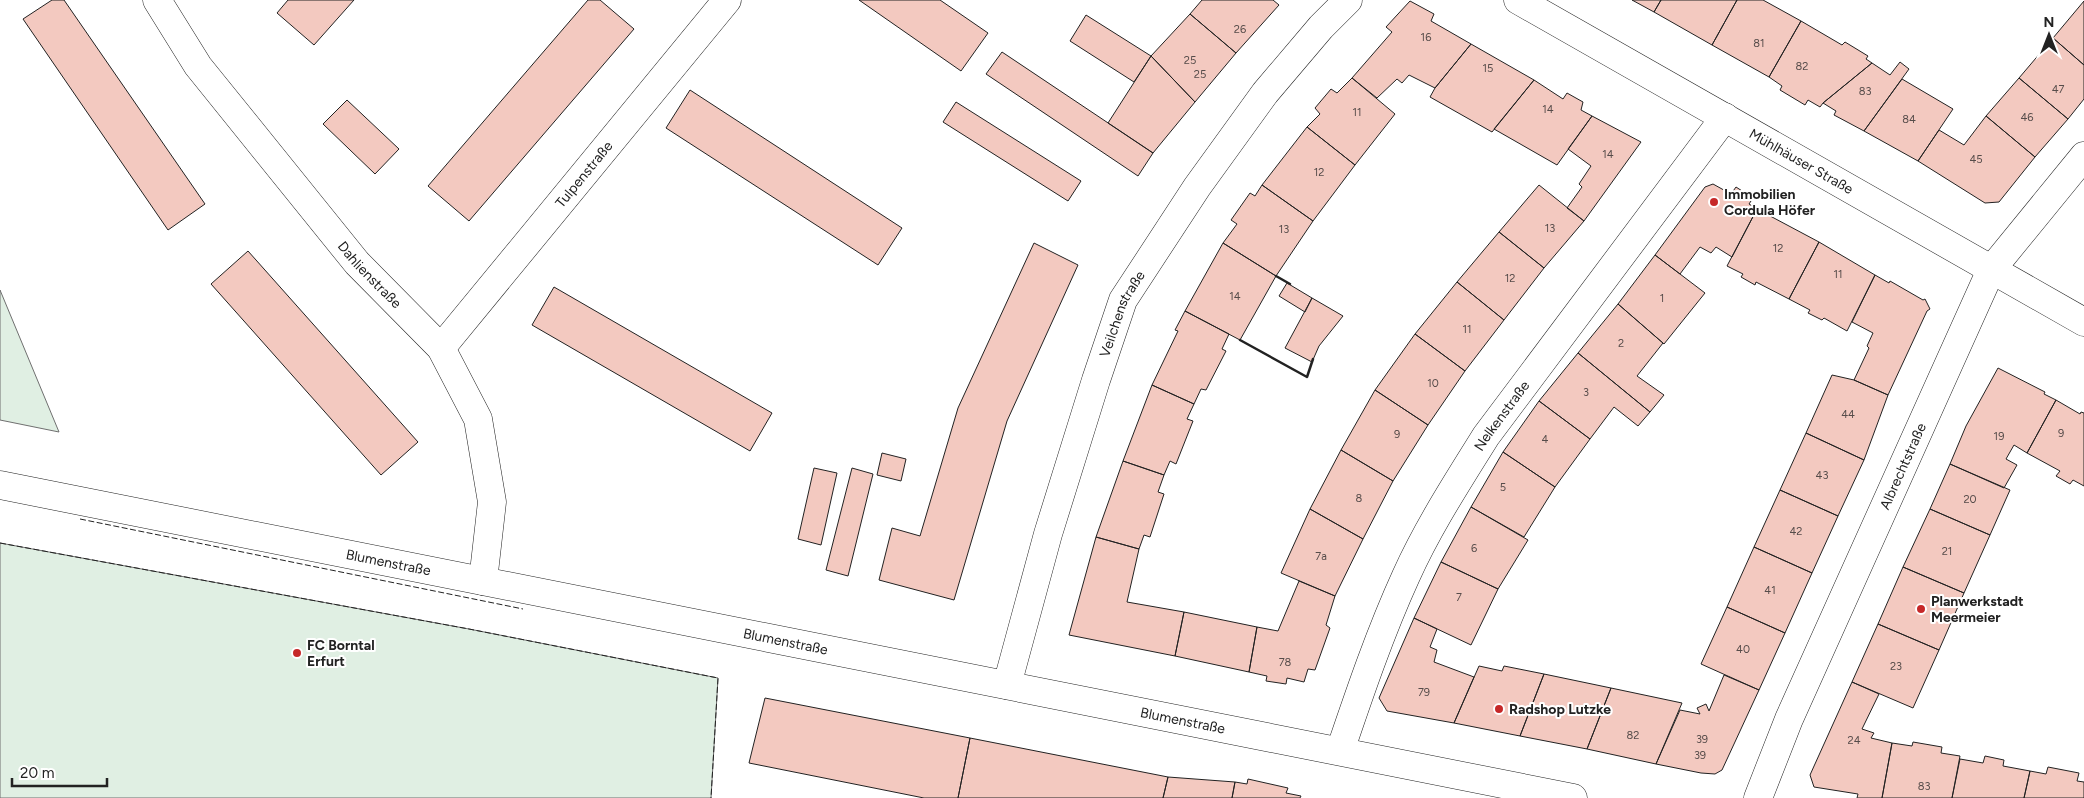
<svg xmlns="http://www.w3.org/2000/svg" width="2084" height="798" viewBox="0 0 2084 798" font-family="Figtree,sans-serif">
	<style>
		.green { fill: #e0efe3; stroke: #6f6f6f }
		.building { fill: #f3c9c0; stroke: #222 }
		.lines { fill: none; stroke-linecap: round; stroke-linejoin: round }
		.minor-casing { stroke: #222; stroke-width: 29 }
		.minor { stroke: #fff; stroke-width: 28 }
		.fence { stroke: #222; stroke-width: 1; stroke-dasharray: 6 2.5; stroke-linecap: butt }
		.wall { stroke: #222; stroke-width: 2.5 }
		.poi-dot { fill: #c62828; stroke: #fff; stroke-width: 2 }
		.labels { text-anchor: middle; stroke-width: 4; stroke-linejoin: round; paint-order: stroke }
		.number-label { font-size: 11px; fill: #564c4a }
		.street-label { font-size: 14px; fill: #222; stroke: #fff }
		.poi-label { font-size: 14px; font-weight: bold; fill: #222; stroke: #fff; text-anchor: start }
	</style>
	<rect width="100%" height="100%" fill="#fff"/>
	<path class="green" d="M0,290l59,142 -59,-12z
		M0,543l469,86 249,49 -7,120h-711z"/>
	<path class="building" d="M52,0h12l141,204 -37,26 -145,-211z
		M288,0h66l-40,45 -37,-32z
		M588,0h12l34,29 -165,192 -41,-35z
		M859,0h81l48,33 -27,38z
		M1202,0h71l6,5 -43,48 -46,-39z
		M1632,0h29l-7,12z
		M1661,0h76l-25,45 -58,-33z
		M1737,0h26l38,21 -32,56 -57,-32z
		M1410,1l24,13 -3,7 40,23 -36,44 -26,-13 -7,8 -5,-4 -20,19 -25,-20 40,-46 -6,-5z
		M2084,1v64l-31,-27z
		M1190,14l46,39 -41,49 -44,-46z
		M1086,15l65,41 -17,26 -64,-41z
		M1801,21l41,24 3,-3 23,14 -2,3 6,4 -49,40 -3,4 -12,-7 -3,5 -25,-15 2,-4 -13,-9z
		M2053,38l31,27v34l-16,20 -49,-41z
		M1471,44l63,36 -42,52 -62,-35 5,-9z
		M1002,52l151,101 -15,23 -152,-102z
		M1151,56l44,46 -42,51 -45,-30z
		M1900,62l9,7 -45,62 -30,-16 2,-4 -13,-8 49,-40 18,12z
		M1352,78l43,36 -40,51 -48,-38 13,-13 -5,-6 16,-19 6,4z
		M2019,78l49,41 -33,38 -49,-41z
		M1902,79l51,30 -35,52 -54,-30z
		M1534,80l29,19 4,-6 16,9 -2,8 11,6 -35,49 -63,-36z
		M690,90l212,138 -24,37 -212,-137z
		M347,100l52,49 -24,25 -52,-50z
		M956,102l125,79 -13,20 -125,-79z
		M1592,116l49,26 -57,79 -17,-13 15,-21 -3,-3 12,-18 -23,-17z
		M1986,116l49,41 -36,45 -14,1 -67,-42 21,-31 25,15z
		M1307,127l48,38 -42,56 -51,-36z
		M1713,184l18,10 5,-7 17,11 -4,6 8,5 -25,48 -16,-10 -5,6 -11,-6 -20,27 -25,-19 50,-68z
		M1262,185l51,36 -37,55 -53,-33 14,-19 -6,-4 19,-27 5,3z
		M1539,185l45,36 -40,47 -45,-36z
		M1757,209l62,33 -30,57 -33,-17 -1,3 -14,-8 2,-3 -16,-8z
		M1499,232l45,36 -40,52 -47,-38z
		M1819,242l56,33 -28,56 -23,-13 -2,2 -14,-7 2,-3 -21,-11z
		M1034,243l44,22 -71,156 -53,179 -75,-20 13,-52 28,8 38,-128z
		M1223,243l53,33 -36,64 -55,-29z
		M248,251l170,191 -37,33 -170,-191z
		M1655,255l50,38 -41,51 -46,-40z
		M1875,275l14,8 1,-2 33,19 2,-1 5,10 -3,2 -39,84 -34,-15 15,-32 -2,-2 6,-13 -21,-11z
		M1457,282l47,38 -39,51 -50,-37z
		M1287,283l25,15 -7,14 -26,-16z
		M554,287l218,126 -22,38 -218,-126z
		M1312,298l31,18 -24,30 -7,16 -27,-14z
		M1618,304l45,39 -26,33 27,19 -14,17 -72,-59z
		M1185,311l44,23 -7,15 4,2 -20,39 -5,-1 -7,15 -42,-19 26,-54 -3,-1z
		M1415,334l50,37 -37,54 -53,-35z
		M1578,353l72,59 -12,14 -24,-19 -24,32 -51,-38z
		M1998,368l47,24 -1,2 12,6 -29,53 -13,-8 -8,14 11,6 -13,23 -54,-24 16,-38z
		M1832,375l22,5 34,15 -24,65 -58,-27z
		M1152,385l42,19 -7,15 6,2 -17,43 -6,-3 -6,14 -41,-14z
		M1375,390l53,35 -35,56 -52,-31z
		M2056,400l24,14 1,-2 3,1v73l-11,-6 -3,4 -14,-8 4,-5 -33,-18z
		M1539,401l51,38 -35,48 -52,-35z
		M1806,433l58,27 -26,56 -58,-26z
		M1341,450l52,31 -30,58 -53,-30z
		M1503,452l52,35 -31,50 -53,-30z
		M882,453l24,6 -5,22 -24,-6z
		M1123,461l41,14 -6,17 6,2 -14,43 -6,-2 -5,14 -43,-12z
		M1950,464l60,26 -20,45 -60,-26z
		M814,468l23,5 -16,72 -23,-6z
		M852,468l21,6 -25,102 -22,-6z
		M1780,490l58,26 -26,57 -58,-26z
		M1471,507l57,33 -30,49 -57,-27z
		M1310,509l53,30 -28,57 -54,-23z
		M1930,509l60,26 -26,58 -61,-26z
		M1096,537l43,12 -12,53 57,10 -9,44 -106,-21z
		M1754,547l58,26 -27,60 -58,-26z
		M1441,562l57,27 -27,56 -57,-27z
		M1903,567l61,26 -25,57 -61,-26z
		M1299,581l36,15 -9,29 4,3 -15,42 -7,-1 -4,13 -17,-4 -1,6 -20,-3 1,-5 -18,-4 8,-45 21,4z
		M1727,607l58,26 -26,57 -58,-26z
		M1184,612l73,15 -8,45 -74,-16z
		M1414,618l23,11 -7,18 7,3 -3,12 40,15 -20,46 -67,-12 -8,-13z
		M1878,624l61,26 -26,58 -61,-26z
		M1479,666l23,5 2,-5 40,8 -24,62 -66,-13z
		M1544,674l67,14 -24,61 -67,-13z
		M1724,675l35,15 -37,80 -7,4 -14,-1 -45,-9 24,-54 20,4 -3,-6 9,-4 3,7z
		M1852,682l27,12 -17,35 12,4 -3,5 21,5 -10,55h-25l1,-4 -44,-7 -4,-12z
		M1611,688l71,15 -26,61 -69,-15z
		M765,698l205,40 -12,60h-34l-175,-35z
		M970,738l198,39 -5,21h-205z
		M1913,742l29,5 -1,6 19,3 -8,42h-70l10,-55 20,3z
		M1985,756l19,4 -1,6 27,5 -6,27h-72l8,-39 23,4z
		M2048,767l31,6 -2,8 7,1v16h-60l6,-27 16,3z
		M1168,777l67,5 -3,16h-69z
		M1248,779l40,9 -2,5 15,3 -1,2h-68l3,-16 12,2z"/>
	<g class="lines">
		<defs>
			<g id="minor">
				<path id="s1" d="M157,0l41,66 159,197 84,85 37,71 14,83 -9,79"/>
				<path id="s2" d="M1518,0l566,322"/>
				<path id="s3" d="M441,348l286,-348"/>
				<path id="s4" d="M0,485l1573,313"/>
				<path id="s5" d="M1007,685l41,-151 48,-154 27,-80 74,-113 68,-94 56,-66 27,-27"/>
				<path id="s6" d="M1340,751c20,-59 40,-118 66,-175 22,-49 52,-95 80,-140l239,-319"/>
				<path id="s7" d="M1758,798l31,-79 202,-449 93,-114"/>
			</g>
		</defs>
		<use href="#minor" class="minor-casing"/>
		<use href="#minor" class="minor"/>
		<path class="fence" d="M80,519l443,90
			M0,543l469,86 249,49 -7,120"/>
		<path class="wall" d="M1276,276l14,8
			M1240,340l67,37 6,-18"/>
	</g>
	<g class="poi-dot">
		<circle cx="1714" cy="202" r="5"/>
		<circle cx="1921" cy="609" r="5"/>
		<circle cx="297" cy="653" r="5"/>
		<circle cx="1499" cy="709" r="5"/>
	</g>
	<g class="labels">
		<g class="number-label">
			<text x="1240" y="33">26</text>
			<text x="1426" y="41">16</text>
			<text x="1759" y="47">81</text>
			<text x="1190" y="64">25</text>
			<text x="1802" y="70">82</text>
			<text x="1488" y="72">15</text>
			<text x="1200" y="78">25</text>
			<text x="2058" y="93">47</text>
			<text x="1865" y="95">83</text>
			<text x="1548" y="113">14</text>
			<text x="1357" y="116">11</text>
			<text x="2027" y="121">46</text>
			<text x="1909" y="123">84</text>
			<text x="1608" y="158">14</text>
			<text x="1976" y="163">45</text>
			<text x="1319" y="176">12</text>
			<text x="1550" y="232">13</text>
			<text x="1284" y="233">13</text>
			<text x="1778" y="252">12</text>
			<text x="1838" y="278">11</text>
			<text x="1510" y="282">12</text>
			<text x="1235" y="300">14</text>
			<text x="1662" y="302">1</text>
			<text x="1467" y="333">11</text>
			<text x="1621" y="347">2</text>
			<text x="1433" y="387">10</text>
			<text x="1586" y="396">3</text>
			<text x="1848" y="418">44</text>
			<text x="2061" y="437">9</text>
			<text x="1397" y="438">9</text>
			<text x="1999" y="440">19</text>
			<text x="1545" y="443">4</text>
			<text x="1822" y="479">43</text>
			<text x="1503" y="491">5</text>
			<text x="1359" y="502">8</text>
			<text x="1970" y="503">20</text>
			<text x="1796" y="535">42</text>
			<text x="1474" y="552">6</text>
			<text x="1947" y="555">21</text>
			<text x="1321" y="560">7a</text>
			<text x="1770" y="594">41</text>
			<text x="1459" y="601">7</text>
			<text x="1743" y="653">40</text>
			<text x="1285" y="666">78</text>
			<text x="1896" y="670">23</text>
			<text x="1424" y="696">79</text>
			<text x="1633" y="739">82</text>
			<text x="1702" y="743">39</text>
			<text x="1854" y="744">24</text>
			<text x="1700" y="759">39</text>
			<text x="1924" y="790">83</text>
		</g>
		<g class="street-label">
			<text dy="5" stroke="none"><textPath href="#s2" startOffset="326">Mühlhäuser Straße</textPath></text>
			<text dy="5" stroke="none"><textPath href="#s3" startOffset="225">Tulpenstraße</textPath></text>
			<text dy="5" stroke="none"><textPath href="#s1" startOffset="348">Dahlienstraße</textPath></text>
			<text dy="5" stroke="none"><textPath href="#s5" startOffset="389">Veilchenstraße</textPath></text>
			<text dy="5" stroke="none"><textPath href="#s6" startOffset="374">Nelkenstraße</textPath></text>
			<text dy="5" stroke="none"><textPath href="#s7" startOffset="362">Albrechtstraße</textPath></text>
			<text dy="5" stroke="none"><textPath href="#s4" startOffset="396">Blumenstraße</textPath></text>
			<text dy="5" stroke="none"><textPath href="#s4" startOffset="801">Blumenstraße</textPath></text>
			<text dy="5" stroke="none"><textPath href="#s4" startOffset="1206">Blumenstraße</textPath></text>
		</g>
		<g class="poi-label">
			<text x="1724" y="199">Immobilien<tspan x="1724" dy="16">Cordula Höfer</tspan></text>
			<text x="1931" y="606">Planwerkstadt<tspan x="1931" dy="16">Meermeier</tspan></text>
			<text x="307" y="650">FC Borntal<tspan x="307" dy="16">Erfurt</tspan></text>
			<text x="1509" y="714">Radshop Lutzke</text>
		</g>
	</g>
	<g transform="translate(2049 35)" stroke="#ffffff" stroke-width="4" paint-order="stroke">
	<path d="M0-4L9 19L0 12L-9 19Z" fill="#222222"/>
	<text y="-8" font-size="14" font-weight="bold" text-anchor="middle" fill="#222222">N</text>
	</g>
	<path d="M12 778v8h95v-8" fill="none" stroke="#222222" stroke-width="2.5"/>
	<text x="20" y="778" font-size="15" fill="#222222" stroke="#ffffff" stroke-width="4" paint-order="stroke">20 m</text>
</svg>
